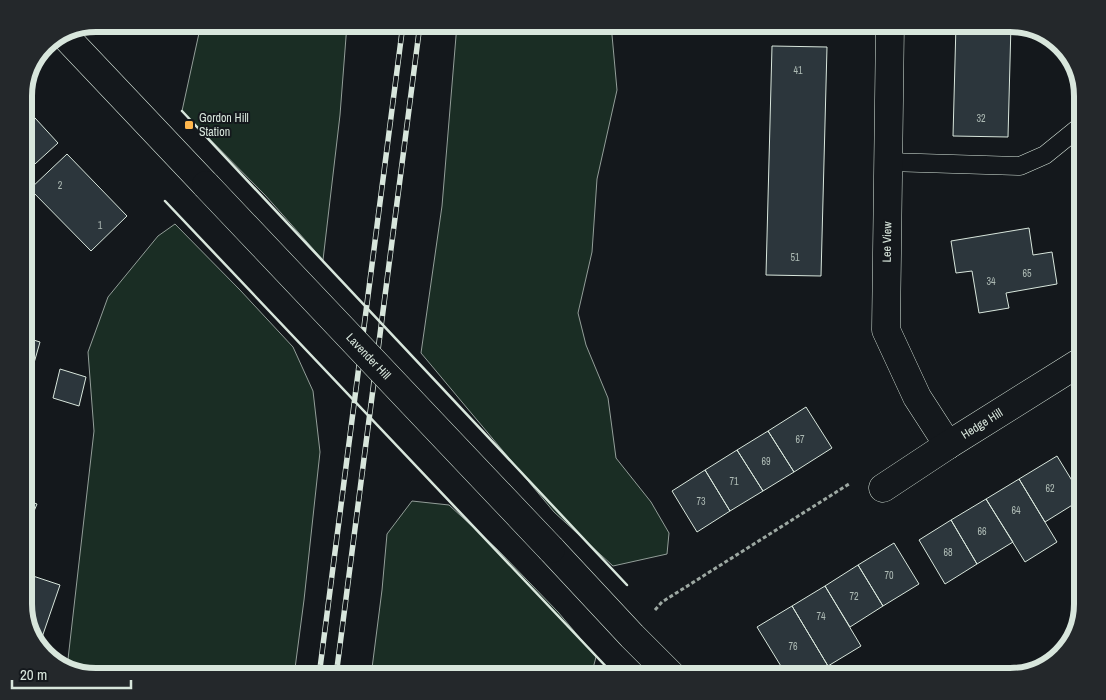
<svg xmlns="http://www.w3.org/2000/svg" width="1106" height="700" viewBox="0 0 1106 700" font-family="'Archivo Narrow',sans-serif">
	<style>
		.green { fill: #1a2d24; stroke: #939e99 }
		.building { fill: #2c363c; stroke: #d8e6dc }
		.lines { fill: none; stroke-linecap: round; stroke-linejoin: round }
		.lane-casing { stroke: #d8e6dc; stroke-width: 19 }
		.street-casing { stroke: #d8e6dc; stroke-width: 29 }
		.secondary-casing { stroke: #d8e6dc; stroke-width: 29 }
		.path { stroke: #9da8a2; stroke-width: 3; stroke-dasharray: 4 2.5; stroke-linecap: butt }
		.lane { stroke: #14181c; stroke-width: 18 }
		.street { stroke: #14181c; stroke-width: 28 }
		.secondary { stroke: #14181c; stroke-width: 28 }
		.rail-casing { stroke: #d8e6dc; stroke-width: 5.5 }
		.rail { stroke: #14181c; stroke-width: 4; stroke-dasharray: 11; stroke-linecap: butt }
		.secondary-bridge-casing { stroke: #d8e6dc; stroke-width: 29; stroke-linecap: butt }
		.secondary-bridge { stroke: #14181c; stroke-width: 28 }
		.wall { stroke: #d8e6dc; stroke-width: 2.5 }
		.poi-dot { fill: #ffb74d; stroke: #14181c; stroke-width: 2 }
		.labels { text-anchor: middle; stroke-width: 4; stroke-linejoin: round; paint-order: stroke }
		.number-label { font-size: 10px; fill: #adbab4 }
		.poi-label { font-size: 12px; fill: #d8e6dc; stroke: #14181c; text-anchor: start }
		.street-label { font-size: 12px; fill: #d8e6dc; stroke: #14181c }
		.rim { fill: none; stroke: #d8e6dc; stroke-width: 6 }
	</style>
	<rect width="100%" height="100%" fill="#14181c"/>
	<path class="green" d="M201,24h146l-7,91 -17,145 -58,-65 -83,-84z
		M457,24h154l6,66 -20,89 -5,73 -14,61 8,32 22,53 8,60 35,44 18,31 -2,21 -54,12 -59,-54 -133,-159 21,-147z
		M175,224l65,66 53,57 20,44 7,61 -16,148 -10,76h-198l-29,-8 27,-237 -6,-79 20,-55 50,-61z
		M412,501l37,4 48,44 61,63 38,45 -5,19h-220l11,-86 5,-56z"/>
	<path class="building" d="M956,24h55l-3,113 -55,-1z
		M772,46l55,1 -6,229 -55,-1z
		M24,106l34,37 -34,31z
		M67,154l60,62 -36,35 -61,-62z
		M1082,221v14l-6,-10z
		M1029,228l4,27 19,-3 5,32 -51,9 3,15 -30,5 -7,-42 -16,2 -5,-32z
		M24,337l16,5 -8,28 -8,-3z
		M60,369l26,8 -7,29 -26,-8z
		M806,407l26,41 -38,24 -26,-41z
		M768,431l26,41 -31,19 -26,-41z
		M737,450l26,41 -33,20 -25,-41z
		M1057,456l25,41v2l-37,23 -26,-43z
		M705,470l25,41 -33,21 -25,-41z
		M1019,479l38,63 -32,20 -39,-63z
		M24,499l13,5 -13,31z
		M986,499l27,43 -36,22 -26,-44z
		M951,520l26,44 -32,20 -26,-44z
		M894,543l25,41 -36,22 -25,-41z
		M858,565l25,41 -33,21 -25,-41z
		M24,573l36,12 -21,61 -5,-6 -10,-32z
		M825,586l36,60 -33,20 -36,-60z
		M792,606l36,60 -17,10h-24l-30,-49z"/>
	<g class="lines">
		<defs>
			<path id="lane" d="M888,162l132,4 25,-11 37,-30"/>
			<g id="street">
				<path d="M890,24l-4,306 31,67 31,48"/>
				<path id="s1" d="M883,488l65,-43 134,-84"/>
			</g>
			<path id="secondary" d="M65,36l141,149
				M551,549l81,87 40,40"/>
		</defs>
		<use href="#lane" class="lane-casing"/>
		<use href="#street" class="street-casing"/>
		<use href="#secondary" class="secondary-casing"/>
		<path class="path" d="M655,610l7,-8 187,-118"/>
		<use href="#lane" class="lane"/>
		<use href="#street" class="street"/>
		<use href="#secondary" class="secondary"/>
		<defs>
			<path id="rail" d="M319,676l84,-652
				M336,676l84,-652"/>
		</defs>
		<use href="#rail" class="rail-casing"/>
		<use href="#rail" class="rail"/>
		<defs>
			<g id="secondary-bridge">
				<path id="s2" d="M206,185l345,364"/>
			</g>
		</defs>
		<use href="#secondary-bridge" class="secondary-bridge-casing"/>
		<use href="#secondary-bridge" class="secondary-bridge"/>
		<path class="wall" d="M182,111l445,474
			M165,201l450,475"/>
	</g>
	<rect class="poi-dot" x="184" y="120" width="10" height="10" rx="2.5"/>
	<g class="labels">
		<g class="number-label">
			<text x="798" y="74">41</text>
			<text x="981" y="122">32</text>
			<text x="60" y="189">2</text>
			<text x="100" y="229">1</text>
			<text x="795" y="261">51</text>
			<text x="1027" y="277">65</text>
			<text x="991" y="285">34</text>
			<text x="800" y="443">67</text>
			<text x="766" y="465">69</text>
			<text x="734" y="485">71</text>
			<text x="1050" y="492">62</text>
			<text x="701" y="505">73</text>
			<text x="1016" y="514">64</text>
			<text x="982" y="535">66</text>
			<text x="948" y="556">68</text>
			<text x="889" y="579">70</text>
			<text x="854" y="600">72</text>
			<text x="821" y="620">74</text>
			<text x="793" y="650">76</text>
		</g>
		<g class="poi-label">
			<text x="199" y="122">Gordon Hill<tspan x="199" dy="14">Station</tspan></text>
		</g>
		<g class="street-label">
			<text transform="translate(887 242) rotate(-89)" y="4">Lee View</text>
			<text dy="4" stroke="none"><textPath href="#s2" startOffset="236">Lavender Hill</textPath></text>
			<text dy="4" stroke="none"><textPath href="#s1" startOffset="118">Hedge Hill</textPath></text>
		</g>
	</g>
	<path d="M0 0H1106V700H0ZM96 32H1010A64 64 0 0 1 1074 96V604A64 64 0 0 1 1010 668H96A64 64 0 0 1 32 604V96A64 64 0 0 1 96 32Z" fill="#24282b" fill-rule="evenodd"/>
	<path class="rim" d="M96 32H1010A64 64 0 0 1 1074 96V604A64 64 0 0 1 1010 668H96A64 64 0 0 1 32 604V96A64 64 0 0 1 96 32Z"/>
	<path d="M12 680v8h119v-8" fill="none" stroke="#d8e6dc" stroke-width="2.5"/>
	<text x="20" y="680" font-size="15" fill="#d8e6dc" stroke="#14181c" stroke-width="4" paint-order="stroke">20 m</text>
</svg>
